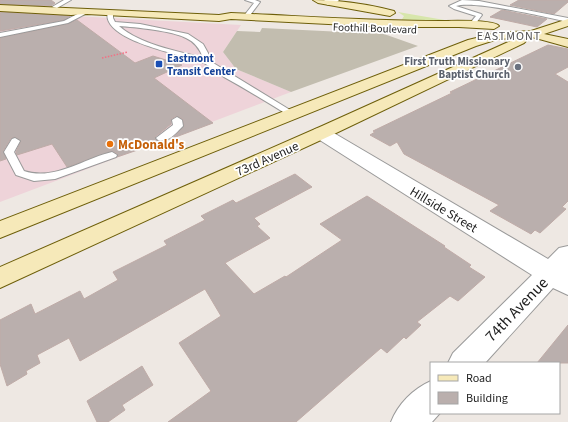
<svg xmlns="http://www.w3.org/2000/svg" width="568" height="422" viewBox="0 0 568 422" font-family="'Source Sans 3',sans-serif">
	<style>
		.commercial { fill: #eed3d9 }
		.construction { fill: #c2bdaf }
		.grass { fill: #d7e6ab }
		.building { fill: #baafad; stroke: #bfaba7 }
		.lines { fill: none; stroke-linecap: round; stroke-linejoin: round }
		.lane-casing { stroke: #9a9a9a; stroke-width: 2 }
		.street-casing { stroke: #9a9a9a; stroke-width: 2 }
		.secondary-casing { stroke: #6e5f0a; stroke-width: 2 }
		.path { stroke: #f27084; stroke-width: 1.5; stroke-dasharray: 1.5 1.5; stroke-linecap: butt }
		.lane { fill: #fff; fill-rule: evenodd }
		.street { fill: #fff; fill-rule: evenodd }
		.secondary { fill: #f6e9b9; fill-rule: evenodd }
		.transit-dot { fill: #1a4fb4; stroke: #fff; stroke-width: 1.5 }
		.worship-dot { fill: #6b7280; stroke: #fff; stroke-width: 1.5 }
		.food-dot { fill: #e8710a; stroke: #fff; stroke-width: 1.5 }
		.labels { text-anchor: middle; stroke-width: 3.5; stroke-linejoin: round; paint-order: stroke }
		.far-street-label { font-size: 11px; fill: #1d1d1d; stroke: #fff }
		.far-transit-label { font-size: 11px; font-weight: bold; fill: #164399; stroke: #fff; text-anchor: start }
		.far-worship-label { font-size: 11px; font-weight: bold; fill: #5b616d; stroke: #fff; text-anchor: end }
		.far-neighbourhood-label { font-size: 12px; letter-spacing: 1px; fill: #505050; stroke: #fff }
		.food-label { font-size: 13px; font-weight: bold; fill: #c56008; stroke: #fff; text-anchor: start }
		.street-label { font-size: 13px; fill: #1d1d1d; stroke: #fff }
		.near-street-label { font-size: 16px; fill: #1d1d1d; stroke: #fff }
	</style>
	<rect width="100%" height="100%" fill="#eee8e3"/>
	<path class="commercial" d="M0,12l241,13 -18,27 13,17 55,23 -291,110z"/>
	<path class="construction" d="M262,28l122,6 34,12 -127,46 -55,-23 -13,-17 14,-21 23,1z"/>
	<path class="grass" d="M398,12l58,10 -55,-1 3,-5z"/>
	<path class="building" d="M0,0h51l4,3 -4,3 -51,-2z
		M519,0h49v2l-14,12 -44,-9z
		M502,10l45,9 -10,8 -47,-10z
		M0,12l70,4 -6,4 -64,11z
		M77,20l58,43 18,-7 29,9 -28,13 59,45 -40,15 11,-12 -1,-7 -7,-3 -5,3v5l-16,13 2,4 4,1 -44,15 1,-3 -6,-3 -45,16 -15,-23 -35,11 -1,-3 5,-11 -6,-4 -4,1 -8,13 3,8 -6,2v-123l68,-14z
		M548,45l20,4v18l-13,7 13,8v119l-6,6 4,2 -26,24 -5,-3 -4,4 -41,-23 9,-6 -95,-51 -7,-12 -7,4 -20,-11 5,-3 -2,-1 79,-38 -2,-1z
		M295,174l17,13 -58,31 6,6 -3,2 13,12 -45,25 29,31 31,-18 1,1 56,-37 -22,-16 47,-28 78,50 -1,1 27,18 -2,2 16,10 -27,24 -8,-5 -33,26 4,3 -15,14 -2,-2 -17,16 -6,-5 -85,74h-128l43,-31 -32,-48 42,-27 -16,-27 -125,72 -11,-23 -32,17 3,8 -14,8 1,3 -20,12 -7,-22v-44l31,-16 4,10 45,-23 4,8 34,-19 -5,-8 54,-27 -3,-4 41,-21 -4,-4 32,-16 3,3z
		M568,325v38h-31z
		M142,366l11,19 -31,20 3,5 -17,12h-11l-10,-21z"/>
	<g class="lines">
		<defs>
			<path id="lane" d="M64,0h7l-14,8 -5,-1z
				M245,0h10l5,2 -12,16 -2,1 -3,-2 11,-14z
				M462,0l17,1 89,17v4c-22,-5 -94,-22 -112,-16l25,8 1,1 -6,8 -2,1 -3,-2 5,-6 -22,-7 -5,-3z
				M87,9l2,1v2l-21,11 -68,14v-4l64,-12z
				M108,11l5,1v6l2,4 25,2 48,10 15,10 5,9 2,8 85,52 -1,2h-6c-21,-13 -42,-26 -64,-38 -6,-4 -13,-10 -20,-14 -19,-8 -105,-22 -96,-52zM119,26c16,1 54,5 67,12 9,4 14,11 17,20 -26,-7 -64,-14 -84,-32z
				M177,117l5,3 1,6 -2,2c-6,6 -13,15 -23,12l-2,-2 17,-13 -1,-5z
				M15,138l5,3 -6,11 10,19c30,10 59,-12 88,-19l5,3 -1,2 -61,22 -21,2 -18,-6 -12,-23 8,-13z"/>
			<path id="street" d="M325,0h14l-2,2 -9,3 -5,-3z
				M321,128l6,1 221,130 11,-11 9,-2v49l-15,-7 -68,75h-37l5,-10 79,-78 -217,-138 -3,-4 3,-4z
				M431,381v32h9l-8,9h-41c7,-18 22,-33 40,-41z"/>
			<path id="secondary" d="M313,0c27,0 54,4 81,11l1,2 -5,3 -72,-13z
				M0,5l219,10 12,-2c70,3 139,8 209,8 10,0 54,-2 59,5l-5,3 -35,-2h-71l-157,-8 -12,2 -132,-7 -16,1 -71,-4z
				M568,19v7l-24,8 24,5v8l-36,-10 -10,1 4,3 -2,2 -190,91 -334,154v-21l322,-141 195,-88 -19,1 -22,7 -476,192v-17l468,-181 29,-7 34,-2z"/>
		</defs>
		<use href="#lane" class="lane-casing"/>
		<use href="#street" class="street-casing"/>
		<use href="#secondary" class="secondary-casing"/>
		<path class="path" d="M102,58l26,-6"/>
		<use href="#lane" class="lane"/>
		<use href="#street" class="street"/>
		<use href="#secondary" class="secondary"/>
	</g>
	<rect class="transit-dot" x="155" y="60" width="8" height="8" rx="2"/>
	<circle class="worship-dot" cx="518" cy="67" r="4"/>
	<circle class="food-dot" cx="110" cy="144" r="4"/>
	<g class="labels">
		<g class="far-street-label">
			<text transform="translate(375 28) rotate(2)" y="4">Foothill Boulevard</text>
		</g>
		<g class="far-transit-label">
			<text x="167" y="62">Eastmont<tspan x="167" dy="13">Transit Center</tspan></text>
		</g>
		<g class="far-worship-label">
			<text x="510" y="65">First Truth Missionary<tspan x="510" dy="13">Baptist Church</tspan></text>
		</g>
		<g class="far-neighbourhood-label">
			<text x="509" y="40">EASTMONT</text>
		</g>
		<g class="food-label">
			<text x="118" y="149">McDonald's</text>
		</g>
		<g class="street-label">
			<text transform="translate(267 158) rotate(-24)" y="5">73rd Avenue</text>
			<text transform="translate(444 209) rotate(31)" y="5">Hillside Street</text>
		</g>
		<g class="near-street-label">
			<text transform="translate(516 309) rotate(-46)" y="6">74th Avenue</text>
		</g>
	</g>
	<rect x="430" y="362" width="130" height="52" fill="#ffffff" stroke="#a5a5a5"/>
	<rect x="438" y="375" width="20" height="6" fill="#f6e9b9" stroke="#a5a5a5"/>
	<text x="466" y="382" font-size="12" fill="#1d1d1d">Road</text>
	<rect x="438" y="392" width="20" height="12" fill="#baafad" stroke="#a5a5a5"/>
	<text x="466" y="402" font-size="12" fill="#1d1d1d">Building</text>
</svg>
